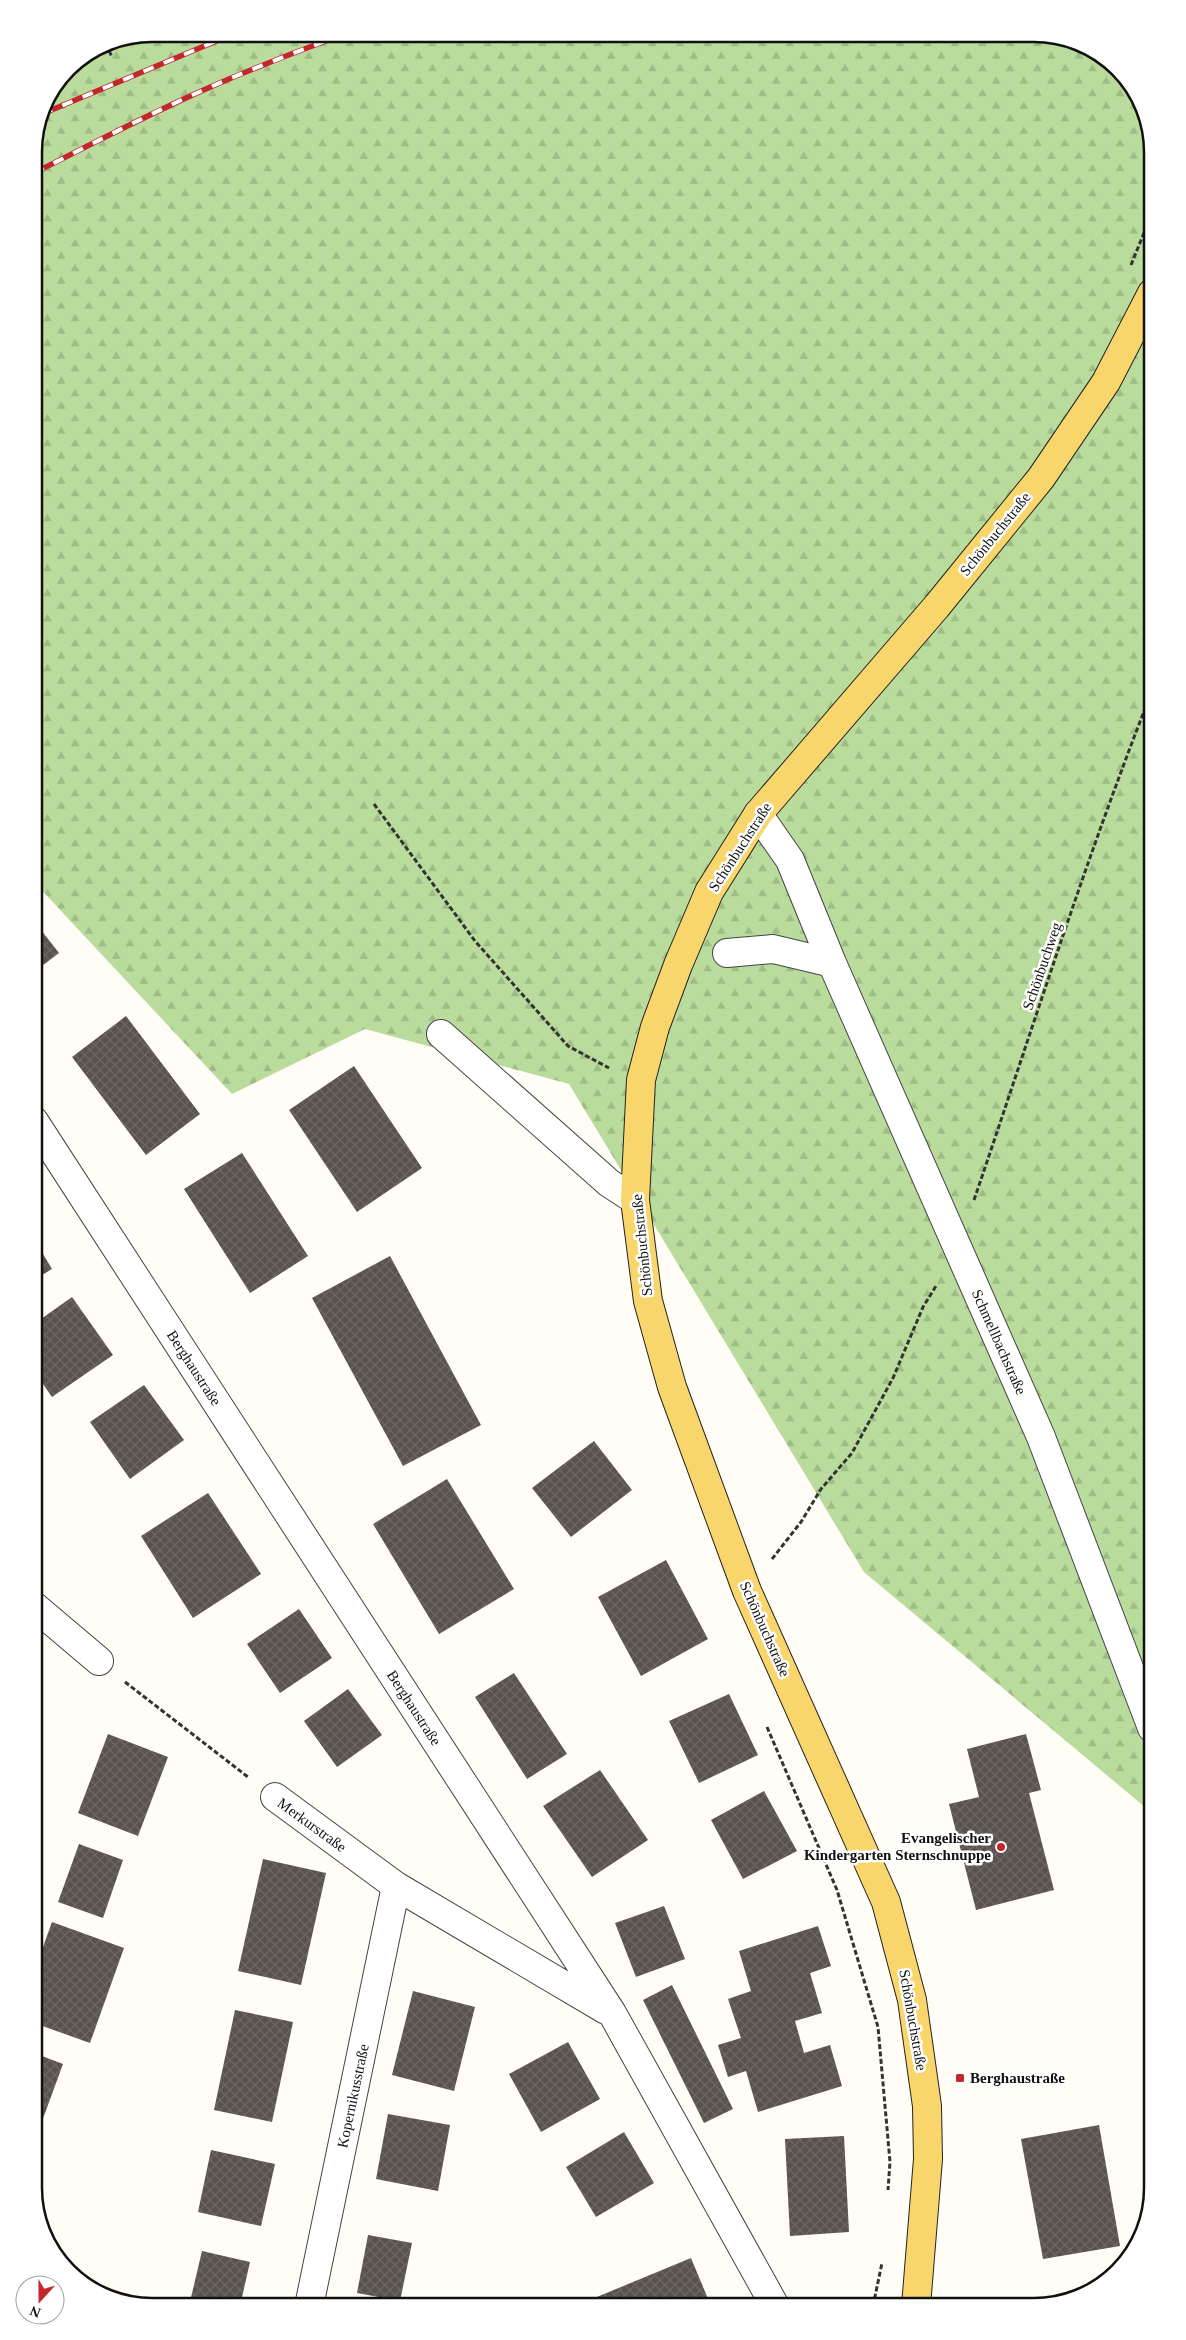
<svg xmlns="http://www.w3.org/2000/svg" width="1186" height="2340" viewBox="0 0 1186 2340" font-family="Georgia,serif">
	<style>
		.forest { fill: url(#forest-firs) }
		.building { fill: url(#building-cross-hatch) }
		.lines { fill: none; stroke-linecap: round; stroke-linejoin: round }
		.minor-casing { stroke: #444; stroke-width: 30 }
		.major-casing { stroke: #222; stroke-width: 30 }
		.path { stroke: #333; stroke-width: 3; stroke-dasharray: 5 2.5; stroke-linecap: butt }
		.minor { stroke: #fff; stroke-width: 28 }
		.major { stroke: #f9d66b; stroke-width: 28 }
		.rail-casing { stroke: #c4262e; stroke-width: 5.5 }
		.rail { stroke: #fff; stroke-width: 4; stroke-dasharray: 11; stroke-linecap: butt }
		.poi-dot { fill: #c4262e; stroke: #fff; stroke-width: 2 }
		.labels { text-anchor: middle; stroke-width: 5; stroke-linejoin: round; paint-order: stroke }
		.street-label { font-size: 15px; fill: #111; stroke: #fff }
		.poi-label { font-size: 15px; font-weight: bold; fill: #111; stroke: #fff; text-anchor: end }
		.rim { fill: none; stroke: #111; stroke-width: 2.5 }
	</style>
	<defs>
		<pattern id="forest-firs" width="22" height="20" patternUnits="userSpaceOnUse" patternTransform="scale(1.25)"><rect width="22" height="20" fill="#b9dc9c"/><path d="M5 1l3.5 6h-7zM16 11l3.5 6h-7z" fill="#9ebc85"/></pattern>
		<pattern id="building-cross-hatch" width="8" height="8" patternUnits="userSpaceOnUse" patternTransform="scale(1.25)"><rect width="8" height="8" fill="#5a524d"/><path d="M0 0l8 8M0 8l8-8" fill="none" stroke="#6d6662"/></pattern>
	</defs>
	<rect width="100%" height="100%" fill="#fffdf5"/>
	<path class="forest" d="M153,34h888l65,24 37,49 9,46v1660l-288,-241 -295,-488 -204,-55 -133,65 -198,-212v-737l12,-45 23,-32 38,-25z"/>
	<path class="building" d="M34,921l25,32 -25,19z
		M126,1016l74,98 -54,41 -74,-98z
		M354,1066l68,102 -65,44 -68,-102z
		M242,1153l66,103 -58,37 -66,-104z
		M34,1239l18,30 -18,11z
		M390,1256l91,169 -78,41 -91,-168z
		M72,1297l41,58 -61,42 -18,-26v-47z
		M144,1385l40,55 -54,39 -40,-57z
		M594,1441l38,49 -61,47 -39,-49z
		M447,1479l67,110 -75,45 -66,-110z
		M208,1493l53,81 -68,44 -52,-82z
		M666,1560l42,79 -67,37 -43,-79z
		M299,1609l33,49 -52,35 -33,-49z
		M514,1673l53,81 -40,25 -52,-82z
		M348,1689l34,46 -45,32 -33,-46z
		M729,1694l29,61 -59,28 -30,-62z
		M108,1734l60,23 -30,79 -60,-23z
		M1026,1734l15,56 -12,3 25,97 -78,20 -27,-106 30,-7 -12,-48z
		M600,1770l48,70 -56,37 -49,-71z
		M764,1791l33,60 -54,28 -32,-59z
		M79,1844l44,16 -20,58 -45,-16z
		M263,1859l63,14 -25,112 -63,-14z
		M664,1906l21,53 -49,18 -21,-54z
		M52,1922l72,26 -34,95 -56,-20v-51z
		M818,1926l13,40 -21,7 12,40 -27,8 9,32 26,-8 12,41 -84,26 -12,-41 -18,6 -10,-32 23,-7 -13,-39 23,-8 -12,-40z
		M672,1985l61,124 -29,14 -61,-123z
		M413,1991l62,16 -21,84 -62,-16z
		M235,2010l58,12 -21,100 -58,-12z
		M568,2042l32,57 -59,33 -32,-58z
		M34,2053l29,11 -22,60 -7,-3z
		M388,2114l62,11 -12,66 -62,-12z
		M1099,2125l21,121 -77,13 -22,-120z
		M624,2132l30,51 -58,34 -30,-50z
		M844,2136l5,96 -59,4 -5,-97z
		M211,2150l64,14 -14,62 -63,-14z
		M34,2173l9,4 -7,20 -2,-10z
		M368,2235l44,8 -12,58 -43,-8z
		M202,2251l48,11 -10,44h-51z
		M691,2258l20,48h-136z"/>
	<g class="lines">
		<defs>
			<path id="minor" d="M758,814l32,46 42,103 209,474 111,291
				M727,953l46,-4 59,14
				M441,1034l168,149 26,17
				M34,1121l578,892 163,293
				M34,1606l65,55
				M275,1797l121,89 210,124
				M309,2306l87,-420"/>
			<path id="major" d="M916,2306l12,-147 -1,-53 -15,-106 -26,-98 -139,-311 -75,-204 -24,-86 -13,-101 6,-120 14,-53 23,-62 31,-73 49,-78 179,-208 104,-128 65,-96 46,-89"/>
		</defs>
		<use href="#minor" class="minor-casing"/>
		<use href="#major" class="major-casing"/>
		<path class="path" d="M106,44l6,13
			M1131,265l21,-52
			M374,804l101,137 93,105 41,22
			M974,1200c58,-170 112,-342 178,-509
			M772,1559l29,-37 20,-33 31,-36 41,-75 30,-71 13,-21
			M125,1682l123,95
			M767,1727l70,163 41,137 12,135 -2,28
			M873,2306l9,-43"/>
		<use href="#minor" class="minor"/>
		<use href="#major" class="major"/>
		<defs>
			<path id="rail" d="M42,114l191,-80
				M34,173c64,-32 128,-66 195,-94 38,-16 77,-31 116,-45"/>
		</defs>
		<use href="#rail" class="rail-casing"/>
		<use href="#rail" class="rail"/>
	</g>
	<g class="poi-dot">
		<circle cx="1001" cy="1847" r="5"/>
		<rect x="955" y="2073" width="10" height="10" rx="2.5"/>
	</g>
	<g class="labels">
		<g class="street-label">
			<text transform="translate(995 534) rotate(-51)" y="5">Schönbuchstraße</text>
			<text transform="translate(740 847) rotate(-57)" y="5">Schönbuchstraße</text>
			<text transform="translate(1042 966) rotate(-71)" y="5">Schönbuchweg</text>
			<text transform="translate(642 1245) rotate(-96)" y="5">Schönbuchstraße</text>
			<text transform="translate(999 1342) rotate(66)" y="5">Schmellbachstraße</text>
			<text transform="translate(194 1368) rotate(57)" y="5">Berghaustraße</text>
			<text transform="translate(765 1629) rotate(66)" y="5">Schönbuchstraße</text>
			<text transform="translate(414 1708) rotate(57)" y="5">Berghaustraße</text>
			<text transform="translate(312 1825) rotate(36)" y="5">Merkurstraße</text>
			<text transform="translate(913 2020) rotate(80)" y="5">Schönbuchstraße</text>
			<text transform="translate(353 2096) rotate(-78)" y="5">Kopernikusstraße</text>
		</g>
		<g class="poi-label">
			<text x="991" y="1843">Evangelischer<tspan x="991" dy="17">Kindergarten Sternschnuppe</tspan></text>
			<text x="970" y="2083" text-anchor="start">Berghaustraße</text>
		</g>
	</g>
	<path d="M0 0H1186V2340H0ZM152 42H1034A110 110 0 0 1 1144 152V2188A110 110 0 0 1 1034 2298H152A110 110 0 0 1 42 2188V152A110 110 0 0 1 152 42Z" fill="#fff" fill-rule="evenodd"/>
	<path class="rim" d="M152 42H1034A110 110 0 0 1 1144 152V2188A110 110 0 0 1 1034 2298H152A110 110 0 0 1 42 2188V152A110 110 0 0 1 152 42Z"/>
	<g transform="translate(40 2300) rotate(201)"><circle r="24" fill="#ffffff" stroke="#a0a0a0"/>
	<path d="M0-4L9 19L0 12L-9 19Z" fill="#c4262e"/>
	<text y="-8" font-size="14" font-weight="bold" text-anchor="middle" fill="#111111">N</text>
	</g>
</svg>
